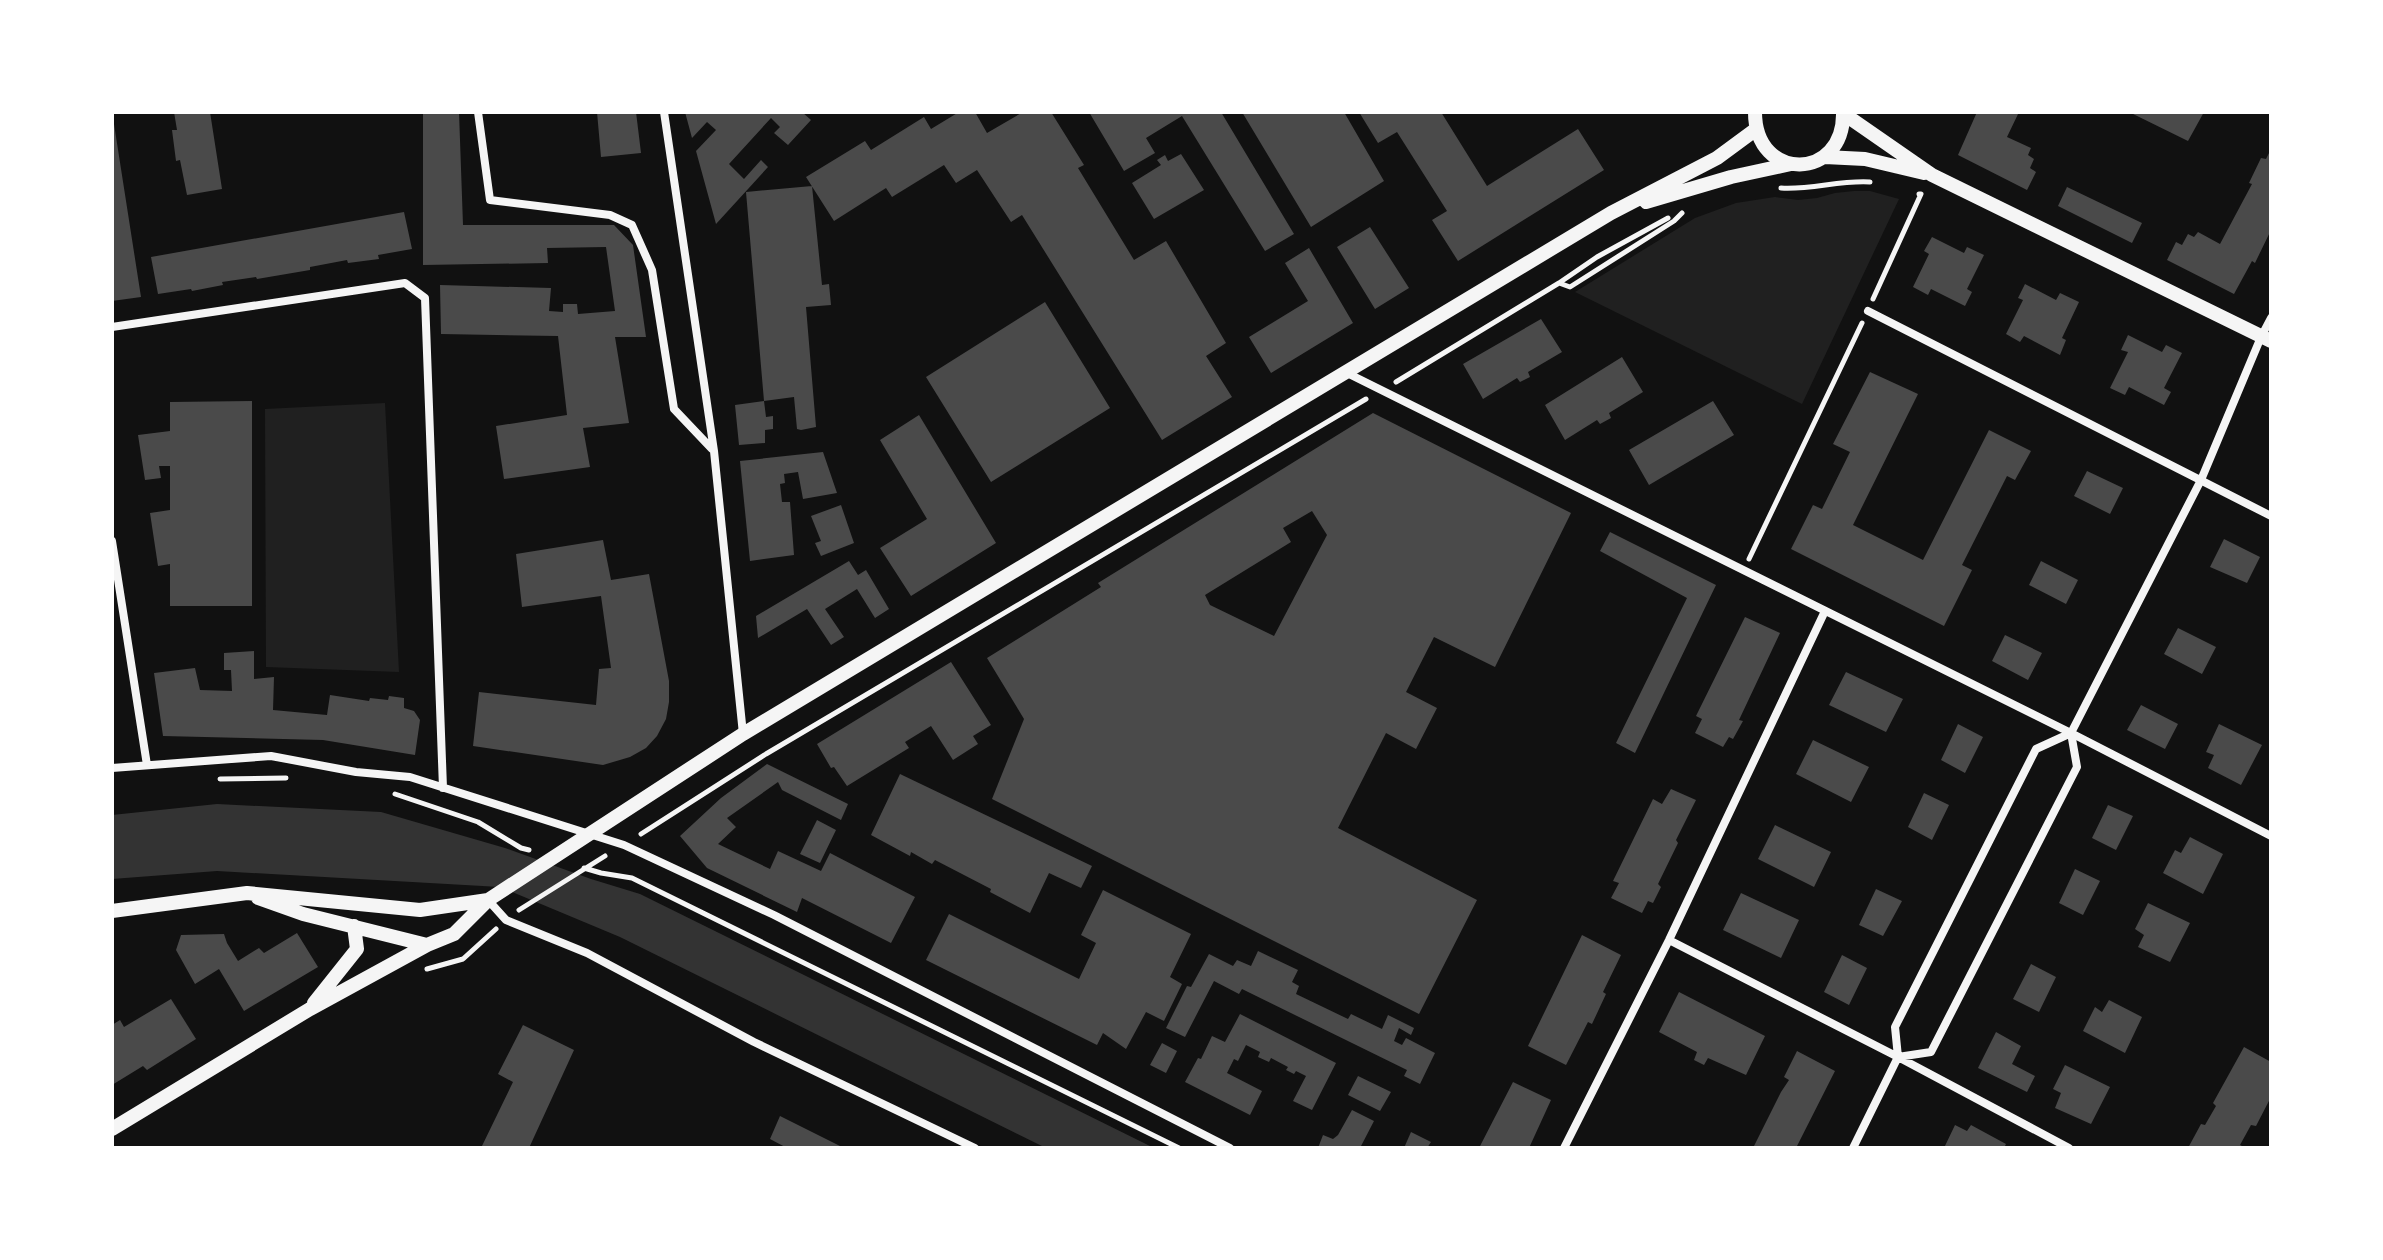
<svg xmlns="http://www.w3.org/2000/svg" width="2383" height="1260" viewBox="0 0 2383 1260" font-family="'Fira Sans',sans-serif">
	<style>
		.green { fill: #202020 }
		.water { fill: #333 }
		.building { fill: #4a4a4a; fill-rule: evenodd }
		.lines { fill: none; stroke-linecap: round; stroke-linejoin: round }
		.path { stroke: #f5f5f5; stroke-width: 5 }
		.minor { stroke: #f5f5f5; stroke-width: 8 }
		.tertiary { stroke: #f5f5f5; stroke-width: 14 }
	</style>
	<rect width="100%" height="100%" fill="#111"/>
	<path class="green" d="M1854,191h16l29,8 -97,205 -227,-112 120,-74 41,-15 39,-6 23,3 19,-2 18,-5z
		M385,403l14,269 -133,-5 -1,-258z"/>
	<path class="water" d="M217,804l164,8 124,36 86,31 49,15 514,254h-108l-426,-211 -120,-50 -283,-16 -105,8v-64z"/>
	<path class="building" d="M174,112h36l12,77 -35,6 -7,-35 -4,1 -4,-31h5z
		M423,112h36l4,113h151l19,20 13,92h-31l14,86 -46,5 7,39 -86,12 -8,-53 71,-11 -9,-79 -117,-2 -1,-49 111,3 -2,23 14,1v-8h14l1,10 37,-3 -9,-64 -59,1 1,15 -125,2z
		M597,112h39l5,41 -40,4z
		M685,112h117l9,8 -23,25 -14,-12 6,-6 -9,-9 -42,46 15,15 17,-19 7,7 -52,57 -20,-73 20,-21 -9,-8 -15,16z
		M959,112h16l12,21 36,-21h28l33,53 -6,3 56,92 32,-19 60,102 -20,13 26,41 -70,43 -140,-225 -11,7 -34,-52 -21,13 -12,-18 -52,32 -6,-9 -52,33 -28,-44 59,-36 6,9 53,-33 7,12z
		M1089,112h132l73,122 -29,17 -83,-135 -36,22 9,15 -31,18z
		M1242,112h102l40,69 -73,46z
		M1359,112h82l46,74 91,-57 26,41 -146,91 -26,-41 15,-9 -50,-79 -19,11z
		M1977,112h42l-12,25 24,11 -3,7 6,4 -4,9 6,4 -9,18 -69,-35z
		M2129,112h75l-16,29z
		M112,124h2l27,173 -29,4z
		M2271,149v81l-16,33 -3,-2 -18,33 -67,-34 9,-18 6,3 6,-11 6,3 4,-5 22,12 32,-60 -3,-1 12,-25 5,1z
		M1181,154l23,36 -50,29 -22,-36 29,-18 -4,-5 8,-5 3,6z
		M812,186l10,99 7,-1 2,21 -25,2 10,120 -15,3 -4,-1 -3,-32 -30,4 -18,-209z
		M2067,187l75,36 -10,20 -74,-37z
		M404,212l8,37 -34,6 1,4 -31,4 -1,-3 -37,7v3l-53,9 -1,-2 -34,5 1,3 -31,6 -1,-2 -33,5 -7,-37z
		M1370,227l39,61 -34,21 -38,-62z
		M1932,237l32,16 3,-6 17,8 -17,34 5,3 -7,14 -34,-17 -3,6 -15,-8 16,-33 -5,-3z
		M1309,248l44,75 -82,50 -22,-36 59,-36 -23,-38z
		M2025,284l31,16 4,-7 19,9 -17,36 4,2 -6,15 -36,-19 -4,6 -14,-8 17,-34 -5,-2z
		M1045,302l65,106 -119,74 -65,-105z
		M1541,319l21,33 -34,20 2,5 -10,5 -3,-4 -34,21 -20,-35z
		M2128,335l34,17 4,-7 16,8 -18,35 7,4 -7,13 -35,-18 -4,8 -15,-7 18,-36 -7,-2z
		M1622,357l21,35 -34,21 2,5 -11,6 -3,-4 -32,20 -20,-35z
		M1870,372l48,22 -65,131 70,35 66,-130 42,21 -16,29 -8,-4 -45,89 10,5 -28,56 -153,-77 22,-44 9,4 28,-57 -17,-8z
		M252,401v205h-82v-42l-12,2 -8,-53 20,-3v-44h-11l2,12 -16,2 -7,-45 32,-4v-29z
		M764,401l2,16 7,-1v13l-8,1v13l-26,2 -4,-40z
		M1713,401l21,34 -85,50 -20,-35z
		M1373,413l198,100 -76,154 -61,-30 -28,55 31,16 -21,41 -30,-16 -48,95 139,72 -58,114 -427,-215 32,-80 -37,-61 114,-71 -3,-4zM1312,511l15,24 -53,101 -64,-31 -5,-10 86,-53 -8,-14z
		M919,415l77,128 -85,53 -31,-48 47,-29 -47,-79z
		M823,452l14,41 -34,6 -5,-27 -14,2 1,9 -5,1 2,18h8l4,53 -44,6 -10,-100z
		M2087,471l36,17 -13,26 -36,-18z
		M841,505l13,38 -33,13 -6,-13 6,-2 -10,-25z
		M1610,532l106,53 -81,168 -19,-10 71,-145 -87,-47z
		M2224,539l36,18 -13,26 -37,-16z
		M603,540l8,40 38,-6 20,107v21l-3,17 -9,17 -11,12 -16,9 -27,8 -130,-19 6,-54 117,13 3,-36 12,-1 -10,-72 -79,11 -6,-53z
		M849,561l9,14 8,-5 23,39 -14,9 -18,-29 -32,20 19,28 -13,8 -24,-36 -49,29 -2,-22z
		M2041,561l37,19 -12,24 -37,-19z
		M1745,617l35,16 -41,87 4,1 -10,18 -4,-2 -6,10 -28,-14 7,-14 -6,-3z
		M2178,628l38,19 -14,27 -38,-20z
		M2005,635l37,18 -14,27 -36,-19z
		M254,651v28l20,-2 -1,33 54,5 3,-20 39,6 1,-3 18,2 1,-4 15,2v10l10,3 6,9 -5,35 -92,-15 -160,-4 -9,-63 41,-5 5,22 32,1 -1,-21h-7v-17z
		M951,662l40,63 -18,11 5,8 -25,16 -22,-34 -26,16 4,6 -62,38 -13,-19 -3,1 -14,-24z
		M1846,672l57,27 -17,33 -57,-27z
		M2141,705l37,19 -13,25 -38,-19z
		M1958,724l25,13 -18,36 -24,-13z
		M2219,724l43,21 -21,40 -33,-17 6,-13 -8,-3z
		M1813,740l56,27 -18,35 -55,-28z
		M767,764l81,40 -7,16 -59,-30 -4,-8 -51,36 9,9 -18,17 52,25 8,-18 43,20 9,-18 85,44 -24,46 -89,-45 -5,14 -90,-44 -27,-32 41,-38z
		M900,774l192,92 -11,22 -32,-15 -19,40 -40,-21 1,-3 -56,-29 -3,4 -21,-12 -1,4 -39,-21z
		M1671,789l25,11 -20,40 2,3 -20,41 3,3 -8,16 -5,-2 -6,12 -31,-15 8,-15 -6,-2 40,-82 9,5z
		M1924,793l25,12 -17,35 -24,-13z
		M2108,805l25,11 -17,34 -24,-12z
		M817,820l19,10 -16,33 -20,-9z
		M1775,825l56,27 -17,35 -56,-28z
		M2190,837l33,17 -20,40 -40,-21 12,-23 6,3z
		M2075,869l25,12 -17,34 -24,-12z
		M1876,889l26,12 -19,35 -24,-11z
		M1103,890l88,44 -21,43 12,7 -18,37 -18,-9 -20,37 -23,-16 -6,12 -171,-85 23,-46 130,65 17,-36 -15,-8z
		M1741,893l58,27 -18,38 -58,-28z
		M2148,903l42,20 -20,39 -32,-15 6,-12 -9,-6z
		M297,933l21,34 -74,44 -25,-42 -24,15 -19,-34 5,-15 43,-1 3,9 11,18 21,-13 5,5z
		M1582,935l39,20 -18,37 3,2 -14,30 -4,-2 -22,43 -38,-19z
		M1258,951l40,19 -6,12 7,4 -3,8 52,25 3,-5 31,15 6,-14 26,13 -3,7 -12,-7 -5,13 8,4 4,-7 29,15 -15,31 -16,-8 3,-6 -165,-81 -3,5 -25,-13 -29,56 -19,-9 21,-42 4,1 18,-33 24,12 4,-6 14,6z
		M1842,955l25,13 -18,37 -25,-13z
		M2031,964l25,13 -17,35 -26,-13z
		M1679,992l86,44 -19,39 -38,-17 -4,7 -10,-5 3,-8 -38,-20z
		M171,999l25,40 -49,31 -4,-4 -31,19v-60l8,-5 4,7z
		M2109,1000l33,17 -17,36 -42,-22 12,-24 7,5z
		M1240,1014l96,49 -24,47 -19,-9 13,-25 -10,-5 -2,3 -8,-4 2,-3 -17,-9 -2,4 -11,-5 2,-5 -14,-7 -8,16 -4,-2 -7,14 35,18 -12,24 -65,-33 13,-24 3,1 11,-23 13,6z
		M523,1025l51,25 -45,98h-48l32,-66 -15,-8z
		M1996,1032l25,14 -9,18 23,12 -8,16 -49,-24z
		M1162,1043l15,8 -11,22 -16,-8z
		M2244,1047l27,15v35l-15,29 -5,-1 -11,20 6,3h-58l13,-24 4,1 11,-19 -3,-3z
		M1797,1051l38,20 -39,77h-43l28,-56 8,-12 -5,-3z
		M2065,1065l45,22 -19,37 -36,-16 6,-15 -8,-4z
		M1358,1076l33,16 -11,19 -32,-16z
		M1513,1082l38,18 -22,48h-50z
		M1352,1110l22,11 -14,27h-42l5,-13 10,4 5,-4z
		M780,1116l64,32h-57l-17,-9z
		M1955,1125l12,6 4,-6 35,19 -2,4h-60z
		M1411,1132l20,10 -4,6h-23z"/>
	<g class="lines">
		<path class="path" d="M1781,188c30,2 59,-8 89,-6
			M1559,283l11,4 104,-66 8,-8
			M1873,299l48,-105h-2
			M1396,382l163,-99 38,-26 71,-39
			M1749,559l113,-236
			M220,779l66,-1
			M395,794l83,28 43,26 8,2
			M641,834l125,-80 600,-355
			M584,868l17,5 31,5 547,270
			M519,910l86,-54
			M427,969l36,-10 33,-30"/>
		<path class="minor" d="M478,112l12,88 120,15 22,10 20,45 22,139 38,40
			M664,112l50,339 29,283
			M1868,311l403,205
			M112,327l293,-44 20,15 18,490
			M1345,372l726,361 200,103
			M112,541l35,224
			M112,768l159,-12 85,16 54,5 214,68 150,70 456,233
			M488,900l18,20 81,33 167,89 221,106
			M1669,940l229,117 171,91
			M1898,1057l33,-5 146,-285 -6,-34 130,-253 60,-143 10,-19
			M1564,1148l105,-208 156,-329
			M1853,1148l45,-91 -3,-30 141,-278 35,-16"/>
		<path class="tertiary" d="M1755,112c0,71 90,69 88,0
			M1844,114l88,61 339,166
			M1825,157l40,2 59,14
			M1646,202l85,-25 60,-13
			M258,898l45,16 124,31
			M112,911l135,-18 173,17 68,-10
			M314,1003l43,-54 -3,-23
			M112,1129l198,-120 117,-64 27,-11 34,-34 255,-166 868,-521 106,-55 38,-28"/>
	</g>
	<rect width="2383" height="1260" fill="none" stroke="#ffffff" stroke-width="228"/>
</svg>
